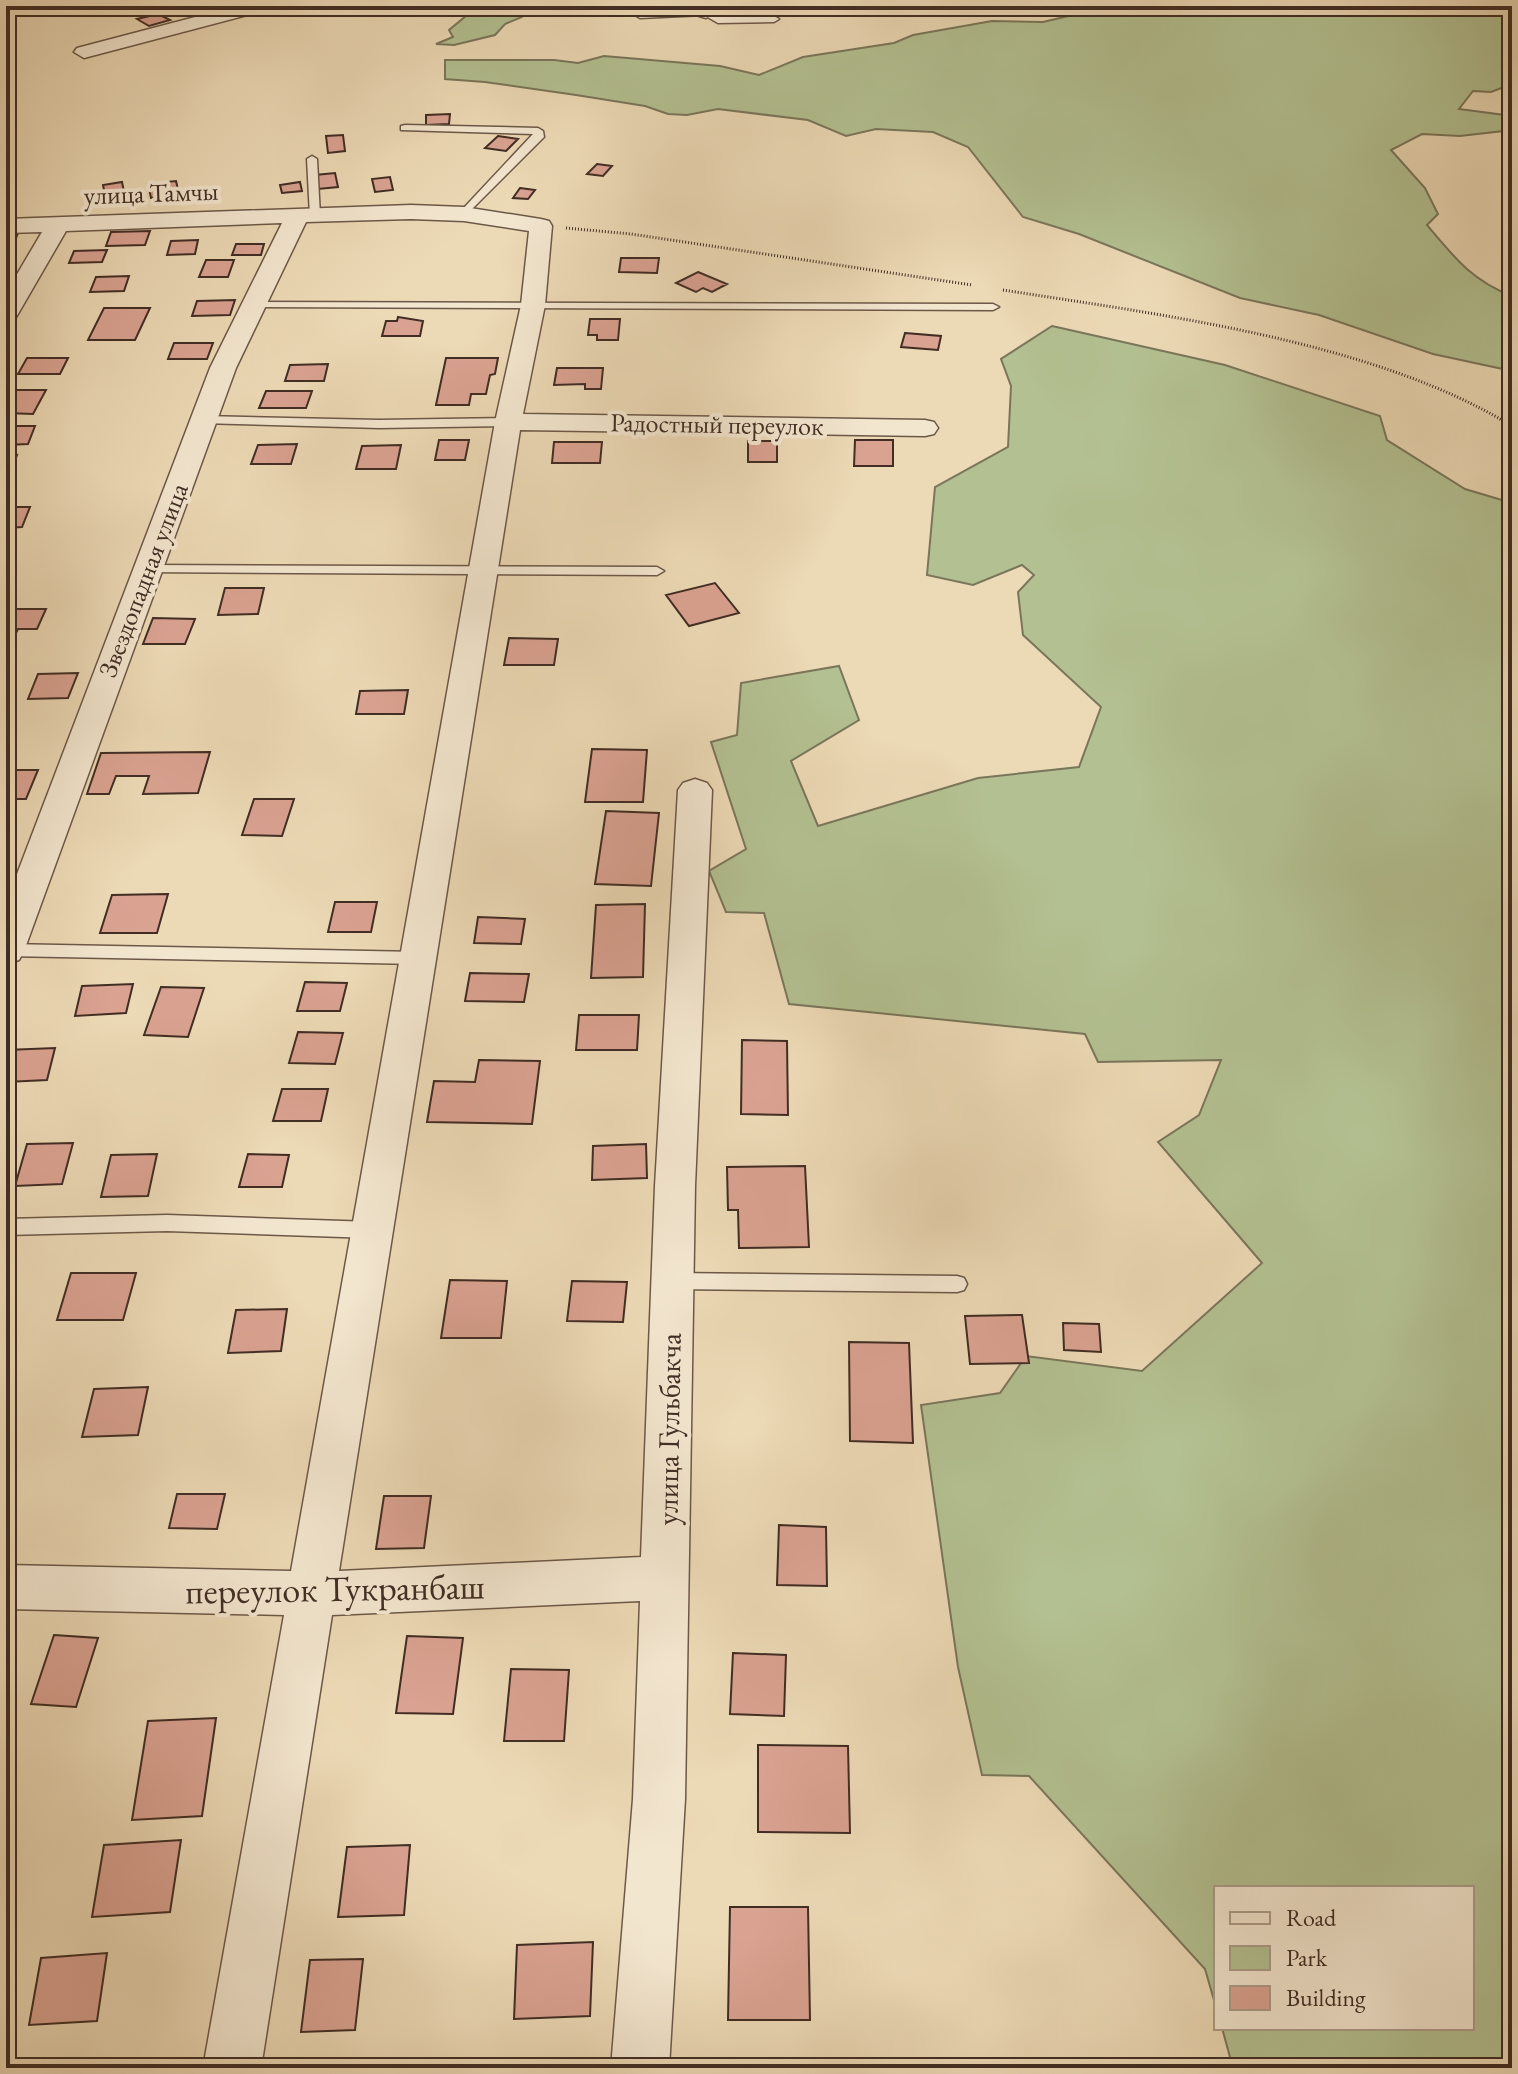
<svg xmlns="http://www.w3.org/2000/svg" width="1518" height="2074" viewBox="0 0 1518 2074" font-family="'EB Garamond',serif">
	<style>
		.green { fill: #b3c091; stroke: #7a765a; stroke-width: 2 }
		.building { fill: #daa291; stroke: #412d24; stroke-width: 2 }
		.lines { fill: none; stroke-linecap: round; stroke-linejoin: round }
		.lane-casing { stroke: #6c5848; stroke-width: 3 }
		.street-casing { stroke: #6c5848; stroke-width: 3 }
		.path { stroke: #412d24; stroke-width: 3; stroke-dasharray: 1 2; stroke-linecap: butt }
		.lane { fill: #f3e6cf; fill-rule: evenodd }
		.street { fill: #f3e6cf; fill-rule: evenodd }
		.labels { text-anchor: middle; stroke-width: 8; stroke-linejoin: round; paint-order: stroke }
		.far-street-label { font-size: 26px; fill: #412d24; stroke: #f3e6cf }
		.street-label { font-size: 30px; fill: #412d24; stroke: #f3e6cf }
		.near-street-label { font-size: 36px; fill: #412d24; stroke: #f3e6cf }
	</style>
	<rect width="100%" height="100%" fill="#ecd9b5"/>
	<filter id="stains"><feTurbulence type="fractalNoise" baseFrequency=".0025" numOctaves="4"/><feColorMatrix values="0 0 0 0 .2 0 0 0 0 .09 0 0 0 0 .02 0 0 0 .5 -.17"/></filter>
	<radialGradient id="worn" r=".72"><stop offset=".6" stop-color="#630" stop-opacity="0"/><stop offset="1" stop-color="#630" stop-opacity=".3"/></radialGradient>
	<path class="green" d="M478,6h54l-10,11 -17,7 -10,11 -41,10 -18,-1 17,-7 -4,-7z
		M1111,6h401v78l-21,8 -18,-1 -14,18 53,7v14l-52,6 -38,-2 -31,16 34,38 13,26 -11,11c27,32 44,55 85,71v75l-79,-17 -114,-39 -79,-17 -161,-64 -56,-17 -55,-70 -35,-15 -57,-3 -30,7 -38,-16 -90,-11 -31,6 -19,-1 -23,-8 -69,-11 -91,-13 -40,-3v-19h109l24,3 26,-7 116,10 39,9 44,-18 91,-14 19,-8 79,-14 51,1z
		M1052,326l173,39 155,51 7,24 78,49 47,14v1565h-279l-11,-40h250v-140h-256v119l-11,-38 -176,-193 -47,-1 -24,-108 -37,-262 79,-12 26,-37 116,15 120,-108 -104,-121 41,-27 22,-55 -123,2 -13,-28 -296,-30 -25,-91 -38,-1 -17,-41 37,-22 -35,-107 26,-7 4,-52 98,-17 20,54 -68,41 27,65 160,-48 101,-11 22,-60 -78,-72 -5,-43 16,-17 -12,-10 -49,20 -46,-10 8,-88 73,-40 3,-61 -10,-27z"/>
	<path class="building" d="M730,6h24l1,6 -24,1z
		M964,6l2,6 -26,1 -2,-6z
		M158,14l12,6 -21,6 -12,-7z
		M450,114l-1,10 -23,1v-10z
		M343,135l2,16 -17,2 -2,-17z
		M498,136l20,3 -12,12 -21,-3z
		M597,164l15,2 -9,10 -16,-2z
		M335,173l3,14 -20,2 -3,-14z
		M390,177l3,13 -18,2 -3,-13z
		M176,181l3,13 -28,4 -3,-14z
		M122,182l2,10 -19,3 -2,-10z
		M300,182l2,9 -20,2 -2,-8z
		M520,188l15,2 -7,9 -15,-1z
		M150,231l-5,14 -39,1 5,-14z
		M6,233h12l-9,23h-3z
		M198,240l-3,14 -28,1 4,-14z
		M236,244h28l-3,11h-29z
		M107,250l-5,12 -33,1 5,-12z
		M621,258h38l-2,15 -38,-1z
		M206,260h28l-6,17h-29z
		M698,272l29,12 -15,8 -9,-4 -7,4 -20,-9z
		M129,276l-5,15 -34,1 6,-15z
		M235,300l-5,15 -38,1 5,-15z
		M104,308h46l-15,32h-47z
		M398,317l25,4 -3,15h-38l4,-15h11z
		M590,319h30l-2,21h-21v-5h-9z
		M905,333l36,3 -3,14 -37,-3z
		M174,343h39l-6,16h-39z
		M27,358h41l-8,16h-42z
		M446,358h52l-3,16 -5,1 -4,19h-15l-2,11h-33z
		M328,364l-4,17h-39l5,-16z
		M557,368h46l-2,21h-16v-5l-31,1z
		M11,390h35l-13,24 -27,-1v-14z
		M266,391h46l-6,17h-47z
		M6,426h29l-7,18 -22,1z
		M439,440h30l-4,20h-30z
		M855,440h38v26h-39z
		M748,441h29v21h-29z
		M554,442h48l-2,21h-48z
		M297,444l-6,20h-40l7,-19z
		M401,445l-5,24h-40l6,-23z
		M17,455l-7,19h-4v-18z
		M6,507h24l-8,20 -16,1z
		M715,583l24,30 -50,13 -23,-31z
		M225,588h39l-6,26 -40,1z
		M6,609h40l-9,20h-19l-5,10h-7z
		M153,618l42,1 -10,25h-42z
		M509,638l49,1 -4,26h-50z
		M78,673l-10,25 -40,1 10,-25z
		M408,690l-4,24h-48l4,-23z
		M592,749l55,1 -4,52h-58z
		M210,752l-12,41 -55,1 6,-18h-33l-7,18h-22l14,-41z
		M6,770h32l-12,29h-20z
		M254,799h40l-12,37 -40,-1z
		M606,811l53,2 -8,73 -56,-2z
		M168,894l-11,39h-57l12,-38z
		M335,902h42l-6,30h-43z
		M645,904l-2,73 -52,1 5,-73z
		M478,917l47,2 -4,25 -47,-1z
		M470,973l59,1 -5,28 -59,-1z
		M305,982l42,1 -7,28h-43z
		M133,984l-7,29 -51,3 7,-30z
		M161,987l43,1 -16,49 -44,-2z
		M579,1015h60l-2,35h-61z
		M298,1032l45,1 -8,31 -46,-1z
		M742,1040l45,1 1,74 -47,-1z
		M55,1048l-8,32 -41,2v-32z
		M479,1060l61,1 -8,63 -105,-2 7,-41 41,1z
		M282,1089h46l-7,32h-48z
		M73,1143l-11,41 -47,2 12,-42z
		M646,1144l1,34 -55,2 1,-34z
		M157,1154l-9,42 -47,1 10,-42z
		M248,1154l41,1 -7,32h-43z
		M805,1166l4,81 -70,1 -1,-38h-10l-1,-43z
		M71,1273h65l-13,47h-66z
		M450,1280l57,1 -6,57h-60z
		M572,1281l55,1 -4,40 -56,-1z
		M287,1309l-6,42 -53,2 8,-43z
		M1022,1315l7,48 -59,1 -5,-48z
		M1063,1323l36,1 2,28 -37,-2z
		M849,1342l60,1 4,100 -63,-2z
		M148,1387l-10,48 -56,2 12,-48z
		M177,1494h48l-8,35 -48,-1z
		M384,1496h47l-7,52 -48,1z
		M779,1525l47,2 1,59 -50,-1z
		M54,1635l44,3 -22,69 -45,-3z
		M407,1636l56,2 -10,76 -57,-1z
		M733,1653l53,2 -2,61 -54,-2z
		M511,1669l58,1 -5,71h-60z
		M216,1718l-14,98 -70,4 16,-99z
		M758,1745l90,1 2,87 -92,-1z
		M181,1840l-11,72 -78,5 12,-72z
		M410,1845l-6,70 -66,2 9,-70z
		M730,1907h78l2,113h-82z
		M593,1942l-3,74 -76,3 3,-74z
		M107,1953l-10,68 -68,4 12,-67z
		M363,1959l-8,71 -54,2 9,-72z"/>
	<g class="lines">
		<defs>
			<path id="lane" d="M706,9l14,8 54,-1 5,3 -5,3 -56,1 -14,-8 -64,3 -5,-3 5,-3z
				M405,125l133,3 5,3 1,6 -80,80 -5,-3 1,-2 73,-78 -132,-4v-4z
				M312,156l5,3 3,57 -5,3 -5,-3 -3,-57z
				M252,302l741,2 6,3 -6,3 -737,-3 -4,-1z
				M203,416l176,4 129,-2 6,4 -6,4 -129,2 -180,-5 -2,-3z
				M146,565l511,2 7,4 -7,4 -516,-3v-6z
				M6,944l412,8 9,6 -9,6 -412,-8z
				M167,1215l205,7 7,3 3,5 -3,5 -7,3 -205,-7 -161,4v-16z
				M672,1273l285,3 7,2 3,6 -3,6 -7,2 -285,-3 -7,-2 -3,-6 3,-6z"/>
			<path id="street" d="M237,6h31l-2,4 -182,48 -10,-6 3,-4z
				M697,6h18l1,6 -10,6 -7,-2z
				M411,205l53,2 77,12 8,2 3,5 -7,79 -22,109 402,6 9,2 4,6 -4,6 -9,2 -405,-6 -181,1141 302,-14 14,-371 23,-396 5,-7 12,-4 12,4 5,7 -17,396 -10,613 -16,269h-58l22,-269 7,-198 -308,14 -71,453h-58l81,-453 -278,-6v-44l285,6 204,-1149 26,-117 8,-74 -65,-10 -53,-2 -105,3 -70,146 -212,583 -5,9 -13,4v-61l204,-535 72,-145 -216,8 -48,83 -3,5 -9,2v-28l36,-61 -36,1v-14z"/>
		</defs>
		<use href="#lane" class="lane-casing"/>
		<use href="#street" class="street-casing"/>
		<path class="path" d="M566,228l65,6 341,51
			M1003,290c160,25 370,51 509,136"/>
		<use href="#lane" class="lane"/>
		<use href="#street" class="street"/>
	</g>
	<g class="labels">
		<g class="far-street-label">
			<text transform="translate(151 193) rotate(-2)" y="9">улица Тамчы</text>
			<text transform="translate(717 424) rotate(1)" y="9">Радостный переулок</text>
			<text transform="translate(143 580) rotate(-69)" y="9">Звездопадная улица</text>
		</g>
		<g class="street-label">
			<text transform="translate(669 1429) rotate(-89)" y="10">улица Гульбакча</text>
		</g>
		<g class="near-street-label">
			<text transform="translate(335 1588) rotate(-1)" y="13">переулок Тукранбаш</text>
		</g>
	</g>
	<rect width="1518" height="2074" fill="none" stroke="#ecd9b5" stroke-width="32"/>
	<rect x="8" y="8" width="1502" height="2058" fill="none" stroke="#412d24" stroke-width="4"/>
	<rect x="16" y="16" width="1486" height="2042" fill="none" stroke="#412d24" stroke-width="2"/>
	<rect x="1214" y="1886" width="260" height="144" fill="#f3e6cf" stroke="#ac9c8b" stroke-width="2"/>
	<rect x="1230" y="1912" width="40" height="12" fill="#f3e6cf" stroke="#ac9c8b" stroke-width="2"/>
	<text x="1286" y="1926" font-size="24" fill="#412d24">Road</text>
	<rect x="1230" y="1946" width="40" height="24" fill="#b3c091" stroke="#ac9c8b" stroke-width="2"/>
	<text x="1286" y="1966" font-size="24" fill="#412d24">Park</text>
	<rect x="1230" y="1986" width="40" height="24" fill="#daa291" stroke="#ac9c8b" stroke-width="2"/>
	<text x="1286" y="2006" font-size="24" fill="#412d24">Building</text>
	<rect width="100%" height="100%" filter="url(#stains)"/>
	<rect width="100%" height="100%" fill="url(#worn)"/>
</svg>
